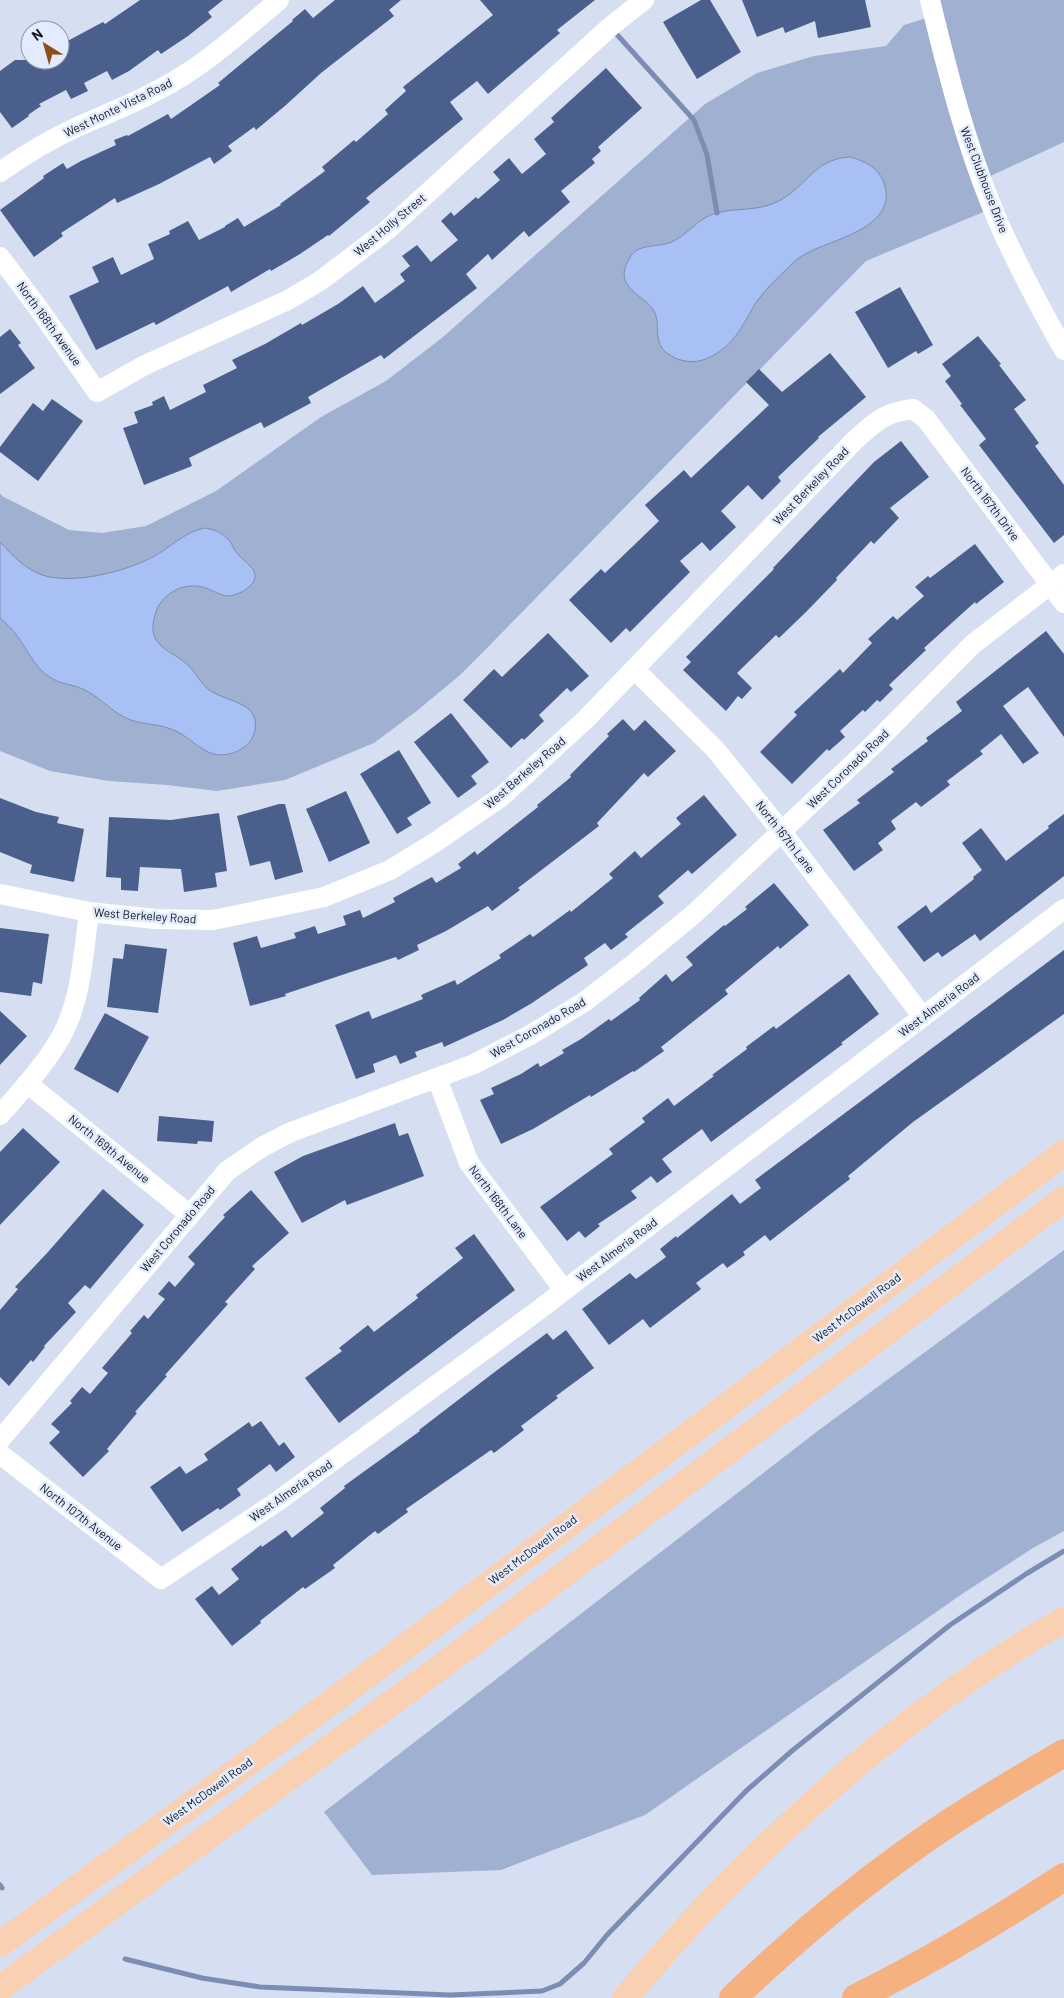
<svg xmlns="http://www.w3.org/2000/svg" width="1064" height="1998" viewBox="0 0 1064 1998" font-family="Barlow,sans-serif">
	<style>
		.green { fill: #a0b0d0 }
		.water { fill: #a8c0f3; stroke: #7c8db3 }
		.lines { fill: none; stroke-linecap: round; stroke-linejoin: round }
		.stream { stroke: #7c8db3; stroke-width: 5 }
		.building { fill: #4b5f8d }
		.minor { stroke: #fff; stroke-width: 20 }
		.major { stroke: #f9d0b2; stroke-width: 26 }
		.highway { stroke: #f5b17f; stroke-width: 28 }
		.labels { text-anchor: middle; stroke-width: 5; stroke-linejoin: round; paint-order: stroke }
		.street-label { font-size: 12px; fill: #14171d; stroke: #e3ecff }
	</style>
	<rect width="100%" height="100%" fill="#d6dff1"/>
	<path class="green" d="M930,0h134v142l-82,38 11,28 -127,53 -378,386 -28,28 -42,35 -44,33 -89,37 -68,11 -50,-6 -58,-4 -59,-10 -50,-20v-258l2,3 67,34 33,3 44,-7 70,-35 105,-74 65,-36 57,-44 262,-233 52,-31 57,-17 72,-10 18,-21 29,-9z
		M1064,1250v281l-31,17 -71,46 -317,221 -144,55 -129,5 -48,-63 495,-382z"/>
	<path class="water" d="M850,157c15,4 29,11 34,26 15,43 -49,56 -75,69 -8,4 -15,9 -21,16 -11,10 -22,21 -31,33 -12,19 -19,38 -38,51 -15,10 -29,13 -46,5 -5,-3 -11,-7 -13,-13 -5,-11 0,-22 -6,-33 -10,-17 -42,-23 -25,-52 9,-16 24,-11 40,-16 18,-6 28,-25 47,-30 18,-5 38,-2 56,-9 34,-13 39,-45 78,-47z
		M205,528c13,2 24,8 29,21 5,9 16,15 20,22 6,14 -16,25 -27,25 -8,-1 -16,-7 -25,-9 -20,-5 -42,8 -47,28 -10,33 18,35 34,51 8,8 12,19 22,25 16,11 49,11 44,39 -3,18 -25,28 -41,24 -16,-4 -27,-20 -43,-25 -15,-6 -32,-4 -47,-12 -15,-8 -26,-21 -41,-28 -12,-5 -24,-5 -35,-13 -14,-10 -20,-25 -30,-39 -5,-7 -11,-13 -18,-19v-76c12,13 25,27 42,33 31,10 81,-3 109,-17 19,-10 33,-26 54,-30z"/>
	<g class="lines">
		<path class="stream" d="M612,29l82,91 13,35 10,58
			M0,1885l2,3
			M125,1959l77,19 58,9 190,8 92,-4 18,-7 24,-21 23,-28 139,-144 47,-41 157,-125 76,-51 38,-23"/>
	</g>
	<path class="building" d="M140,0h83l-15,12 4,5 -24,19 -27,18 -3,-4 -29,21 -17,9 -5,-9 -23,12 4,8 -17,8 -5,-9 -27,14 2,2 -13,9 1,1 -17,12 -12,-16v-41l15,-11h45v-15l43,-23 2,2z
		M335,0h66l-12,10 5,6 -73,57 -35,32 -30,25 -2,-3 -26,19 4,5 -18,13 -4,-7 -51,27 -42,19 -2,-5 -54,35 2,3 -29,21 -34,-47 44,-32 -1,-2 20,-13 4,6 14,-8 35,-16 -2,-5 13,-5 1,1 40,-22 3,5 49,-34 -2,-2 75,-62 -1,-1 13,-11 8,9z
		M480,0h115l-38,30 3,3 -72,61 -11,-13 -27,21 13,17 -97,79 4,4 -41,34 -1,-1 -28,19 -29,17 -1,-2 -39,23 -3,-6 -72,39 -2,-3 -58,28 -27,-54 30,-14 -7,-15 21,-10 8,18 33,-16 -6,-15 22,-10 -1,-3 19,-10 11,19 26,-13v-1l13,-8 6,9 37,-22 -1,-1 45,-33 -3,-4 32,-27 2,2 32,-28 -3,-4 21,-19 -3,-4 90,-72z
		M701,0h9l31,52 -44,27 -34,-57z
		M742,0h123l6,27 -53,11 -3,-17 -30,12 -2,-6 -26,10z
		M606,68l36,40 -44,39 3,4 -9,8 3,4 -34,28 9,11 -41,35 -5,-6 -32,29 -4,-6 -22,20 11,14 -93,71 -3,-4 -73,42 3,6 -47,25 -3,-6 -72,36 3,8 -48,19 -21,-57 15,-5 -4,-11 19,-7 -1,-3 12,-6 6,14 36,-18 -3,-7 34,-17 -5,-8 33,-16 36,-21 1,2 36,-21 25,-18 12,17 30,-22 -5,-7 10,-8 -8,-10 15,-11 14,17 27,-22 -17,-19 10,-9 3,4 22,-19 2,2 22,-19 -7,-8 16,-14 13,16 24,-20 -12,-15 20,-17 -3,-4z
		M900,287l33,58 -15,9 -2,-3 -28,17 -33,-56z
		M10,329l11,14 -3,2 17,23 -35,26v-57z
		M978,336l23,28 -2,1 27,35 -12,9 25,34 -4,3 29,39v50l-10,8 -75,-98 7,-6 -26,-34 2,-1 -17,-23 6,-5 -9,-12z
		M830,353l36,44 -48,40 1,1 -41,39 3,4 -19,19 -14,-15 -27,26 15,16 -26,24 -8,-9 -22,19 10,11 -60,60 -4,-4 -15,15 -42,-43 32,-31 4,4 54,-52 -14,-16 39,-35 7,8 78,-73 -23,-23 13,-13 23,23z
		M52,399l31,22 -45,60 -38,-29v-5l33,-44 10,8z
		M901,441l28,36 -39,31 9,10 -25,26 -3,-3 -35,37 1,2 -31,32 -27,26 -3,-3 -39,38 15,15 -10,11 -4,-3 -12,15 -43,-41 8,-8 -5,-5 88,-88 -1,-1 101,-106z
		M975,544l29,38 -28,22 -1,-2 -51,46 2,2 -37,35 4,4 -13,13 -3,-2 -12,12 -2,-2 -23,21 5,6 -16,14 -2,-2 -35,35 -32,-32 37,-37 -3,-3 46,-43 3,4 29,-30 -4,-4 25,-23 4,4 27,-24 -9,-9 13,-11 2,2z
		M1046,631l18,23v83l-36,-50 -25,19 36,47 -16,11 -22,-30 -21,17 3,3 -36,27 3,4 -29,22 -5,-5 -25,19 5,8 -18,14 5,7 -29,21 -31,-41 37,-27 -3,-3 37,-28 -3,-3 37,-28 -2,-3 36,-27 -6,-9z
		M548,633l41,43 -18,16 -4,-4 -28,27 5,6 -20,19 -2,-2 -11,10 -48,-48 31,-31 8,8z
		M451,713l38,49 -18,14 6,8 -19,14 -44,-56z
		M623,719l11,12 11,-11 31,31 -28,26 -4,-4 -47,50 2,3 -81,62 2,2 -28,21 -4,-5 -42,25 -29,14 2,5 -21,10 -2,-3 -111,37 1,2 -36,10 -17,-63 24,-7 4,12 35,-10 -2,-5 21,-7 3,8 28,-9 -3,-9 17,-6 3,8 32,-16 -2,-4 39,-21 4,6 25,-15 -3,-4 17,-13 2,4 61,-48 -1,-2 34,-28 -1,-2 39,-39 -2,-2z
		M399,750l32,53 -24,15 5,7 -15,9 -37,-60z
		M346,791l24,52 -41,19 -23,-53z
		M704,795l33,40 -45,39 -4,-4 -30,26 6,7 -39,31 3,3 -17,13 -6,-7 -21,15 4,7 -56,38 -29,17 -59,27 -2,-5 -27,10 2,5 -17,7 -4,-9 -23,9 2,8 -19,7 -21,-54 34,-14 3,8 51,-20 -2,-4 34,-15 2,5 44,-27 -2,-3 31,-21 3,3 37,-27 1,2 42,-34 -4,-4 26,-23 6,7 40,-34 -5,-6z
		M0,798l36,14 23,5 -2,6 27,6 -10,53 -44,-9 2,-8 -32,-13z
		M279,804h6l18,68 -28,8 -5,-19 -20,5 -13,-50z
		M219,813l8,58 -12,2 2,14 -33,5 -3,-23 -41,-2 -2,24 -17,-1v-12l-15,-1 3,-60 62,3z
		M1064,814v62l-84,65 -5,-7 -33,23 -4,-5 -14,10 -27,-35 29,-22 5,8 43,-34 -1,-2 9,-7 -20,-27 19,-15 25,33 43,-33 -1,-2z
		M774,883l35,42 -29,24 -2,-3 -53,44 3,4 -67,53 3,4 -30,21 -1,-1 -42,26 -1,-2 -57,34 -32,15 -21,-44 14,-6 -3,-6 30,-14 17,-11 2,4 24,-14 -2,-3 19,-11 28,-20 2,2 29,-21 -1,-2 27,-24 6,8 21,-17 -7,-8 38,-32 1,1 22,-17 -2,-2z
		M0,928l49,6 -7,50 -9,-2 -2,14 -31,-4z
		M125,944l42,5 -9,64 -51,-6 6,-49 10,1z
		M1064,950v64l-151,108 -65,54 2,3 -80,62 -5,-6 -22,17 2,3 -18,13 -4,-5 -27,20 5,6 -51,39 -7,-9 -34,26 -27,-36 48,-36 6,6 30,-22 -6,-8 16,-13 1,2 55,-44 8,10 21,-16 -6,-8z
		M849,974l30,40 -38,29 2,1 -132,98 -9,-13 -40,30 10,13 -15,11 -6,-7 -20,15 6,7 -39,26 2,2 -15,12 -6,-7 -12,10 -27,-34 73,-53 -4,-5 36,-27 -3,-4 26,-20 6,8 40,-30 -2,-1 35,-26 -1,-2 28,-21 2,3z
		M0,1011l27,25 -27,29z
		M105,1013l44,24 -31,56 -44,-24z
		M159,1116l55,5 -2,21 -14,-1 -1,3 -40,-3z
		M395,1123l4,13 9,-3 16,43 -77,29 -2,-5 -43,23 -28,-51 29,-16z
		M23,1128l37,34 -60,63v-73z
		M103,1189l41,36 -54,64 -5,-4 -17,18 8,9 -32,34 1,1 -12,15 -2,-2 -22,26 -9,-9v-67l18,-21 -3,-2 33,-35z
		M251,1190l38,43 -37,33 3,3 -30,33 3,2 -63,71 2,1 -32,36 2,1 -30,36 2,2 -26,26 -34,-34 11,-11 -9,-8 21,-21 -2,-2 12,-14 8,7 18,-21 -6,-5 30,-35 -2,-2 14,-16 4,4 17,-20 -7,-5 11,-13 6,6 20,-23 -7,-7 37,-40 -2,-2z
		M474,1234l41,56 -176,133 -34,-45 37,-27 -3,-3 29,-23 6,7 44,-34 -2,-3 47,-37 -8,-10z
		M566,1330l28,38 -38,28 2,2 -37,28 3,4 -30,23 -3,-3 -85,59 2,3 -30,22 -3,-3 -42,34 2,3 -30,21 -2,-2 -43,34 1,2 -29,23 -37,-47 17,-13 7,9 20,-16 -8,-10 30,-24 1,2 24,-17 6,8 32,-25 -4,-5 25,-20 -1,-2 76,-55 -1,-1 73,-56 55,-41 6,7z
		M261,1421l18,25 5,-4 11,15 -19,15 -6,-8 -33,25 4,6 -21,15 -2,-2 -36,24 -32,-45 30,-21 6,8 22,-14 -4,-6 45,-32 3,5z"/>
	<g class="lines">
		<path class="minor" d="M930,0c17,70 35,141 62,207 20,49 46,97 72,143
			M0,172c23,-16 47,-31 73,-43 27,-13 56,-23 83,-38 46,-23 84,-58 123,-91
			M0,257l39,52 58,83 48,-27 143,-65 32,-19 66,-50 224,-204 34,-27
			M634,669l81,80 67,83 141,185
			M0,894l89,18 66,7 58,1 111,-23 66,-27 44,-27 67,-46 85,-78 269,-279c20,-18 30,-28 58,-31l13,10 138,184
			M437,1078l32,85 95,127
			M27,1083l163,132
			M0,1115c22,-25 56,-62 68,-93 14,-34 16,-74 21,-110
			M0,1440l227,-269 35,-24 29,-15 183,-68 58,-30 52,-32 47,-36 64,-53 178,-168 100,-101 91,-70
			M0,1454l161,125 117,-78 258,-189 528,-403"/>
		<path class="major" d="M0,1944l341,-249 723,-542
			M0,1988l434,-316 630,-473
			M625,1998c27,-31 54,-63 83,-93 106,-110 222,-210 356,-285"/>
		<path class="highway" d="M733,1998c56,-54 114,-103 177,-148 49,-36 102,-66 154,-97
			M856,1998c72,-36 141,-77 208,-121"/>
	</g>
	<g class="labels">
		<g class="street-label">
			<text transform="translate(118 108) rotate(-26)" y="4">West Monte Vista Road</text>
			<text transform="translate(984 180) rotate(69)" y="4">West Clubhouse Drive</text>
			<text transform="translate(390 225) rotate(-40)" y="4">West Holly Street</text>
			<text transform="translate(49 324) rotate(54)" y="4">North 168th Avenue</text>
			<text transform="translate(811 486) rotate(-46)" y="4">West Berkeley Road</text>
			<text transform="translate(990 504) rotate(53)" y="4">North 167th Drive</text>
			<text transform="translate(848 769) rotate(-44)" y="4">West Coronado Road</text>
			<text transform="translate(525 773) rotate(-41)" y="4">West Berkeley Road</text>
			<text transform="translate(785 837) rotate(52)" y="4">North 167th Lane</text>
			<text transform="translate(145 916) rotate(4)" y="4">West Berkeley Road</text>
			<text transform="translate(939 1005) rotate(-37)" y="4">West Almeria Road</text>
			<text transform="translate(538 1028) rotate(-30)" y="4">West Coronado Road</text>
			<text transform="translate(109 1149) rotate(39)" y="4">North 169th Avenue</text>
			<text transform="translate(498 1202) rotate(53)" y="4">North 168th Lane</text>
			<text transform="translate(178 1229) rotate(-50)" y="4">West Coronado Road</text>
			<text transform="translate(617 1250) rotate(-37)" y="4">West Almeria Road</text>
			<text transform="translate(857 1308) rotate(-37)" y="4">West McDowell Road</text>
			<text transform="translate(291 1491) rotate(-35)" y="4">West Almeria Road</text>
			<text transform="translate(81 1517) rotate(38)" y="4">North 107th Avenue</text>
			<text transform="translate(533 1550) rotate(-37)" y="4">West McDowell Road</text>
			<text transform="translate(208 1792) rotate(-36)" y="4">West McDowell Road</text>
		</g>
	</g>
	<g transform="translate(45 45) rotate(323)"><circle r="24" fill="#e3ecff" stroke="#9097a5"/>
	<path d="M0-4L9 19L0 12L-9 19Z" fill="#8e4f16"/>
	<text y="-8" font-size="14" font-weight="bold" text-anchor="middle" fill="#14171d">N</text>
	</g>
</svg>
